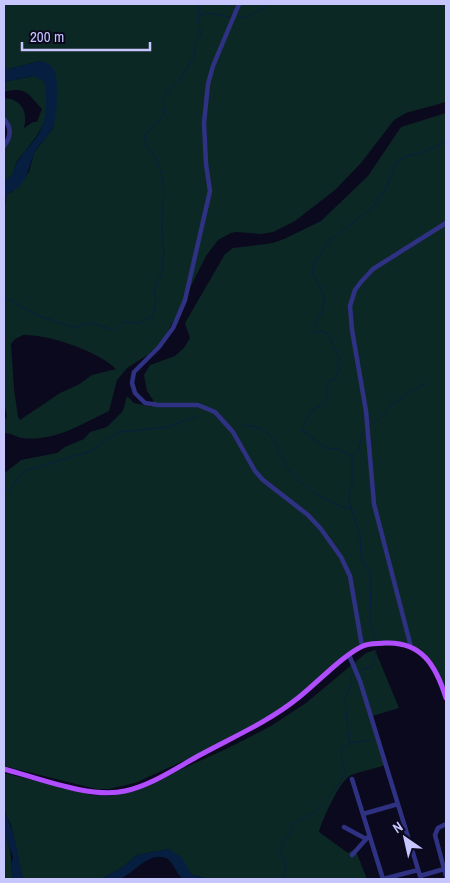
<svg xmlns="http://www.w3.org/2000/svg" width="450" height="883" viewBox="0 0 450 883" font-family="'Archivo Narrow',sans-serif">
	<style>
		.green { fill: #0c2825; fill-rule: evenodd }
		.water { fill: #061f40 }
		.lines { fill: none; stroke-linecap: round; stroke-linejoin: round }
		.stream { stroke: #061f40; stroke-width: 1 }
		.minor { stroke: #2f3282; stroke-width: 4.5 }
		.major { stroke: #b04dff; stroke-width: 5 }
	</style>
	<rect width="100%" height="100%" fill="#0b091d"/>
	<path class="green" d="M4,4h442v98l-40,11 -12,7 -33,43 -26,27 -40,31 -22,11 -12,2 -25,-2 -5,1 -13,7 -12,16 -42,83 -15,15 -22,14 -10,12 -8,31c-28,13 -54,31 -87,27 -7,-1 -9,-5 -18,-5v-13l3,-3 -3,-16v-193l3,-14 5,-2 17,-20 5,-19 19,-25 4,-41 -17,-26 -36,9zM23,335c25,-1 75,16 93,34l-24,6 -14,10 -18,8 -40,27 -2,-3 -4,-28 -3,-45 4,-5z
		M33,76l7,2 5,4c9,36 -6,52 -27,78 -7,10 0,15 -14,21v-34l6,-15 -6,-13v-21c18,1 24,14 20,30l9,-6h4l5,-13c-14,-14 -15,-23 -38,-17v-10z
		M446,113v577l-9,-20 -7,-11 -23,-15 -42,3 -25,17 -32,28 -85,51 -88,40 -26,6h-13l-92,-23v-295l2,1 15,-12 36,-7 8,-6 19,-8 6,-7 17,-5 16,-16 4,-15 7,7 18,4 1,-7 -6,-9 -3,-16 6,-10 25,-9 9,-8 6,-10 -5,-15 40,-69 8,-6 40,-5 11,-4 37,-18 47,-45 33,-49z
		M375,650l24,58 -30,9 16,48c-11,4 -23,6 -34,10 -11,5 -29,45 -32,57l29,21 7,-4 12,30h-158l-17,-4 -23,-26 -32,6 -14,12 -22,12h-78l-12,-54 -7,-15v-37l88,22 17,1 24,-5 93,-42 45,-23 35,-23 60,-50z
		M4,832c9,19 6,28 9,47h-9z"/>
	<path class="water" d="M40,61c7,1 12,4 15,11 4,9 2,49 -3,57 -5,9 -14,16 -18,25 -8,19 -6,31 -27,40l-3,14v-27c14,-7 7,-10 14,-20 17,-23 29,-30 28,-61 0,-7 0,-13 -2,-19l-11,-5 -29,6v-12z
		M4,810c11,23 14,44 19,69h-10l-2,-11 2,-11 -9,-25z
		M169,849l13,9 10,17 17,4h-26c-7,-5 -9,-17 -17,-21 -17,-7 -32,15 -45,20 -6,3 -14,1 -20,1l22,-12 14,-12z"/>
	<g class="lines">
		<path class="stream" d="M199,16l9,-3 22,4
			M238,17h10l21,-13
			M4,298l7,2 23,14 41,14 9,-4 7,-1 23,7 8,-8 17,1 14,-7 3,-13 -2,-12 8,-19 1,-8 -1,-6 2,-2 -2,-32 2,-35 -2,-12 -6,-19 -8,-9 -4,-12 3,-5 18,-18 -2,-12 1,-5 18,-21 12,-19 2,-16 5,-6 -3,-17 1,-14
			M243,425c38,2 31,30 51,51 15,15 36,28 56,33
			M370,425l9,-6 12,-14 33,-21
			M366,428c-9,10 -1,18 -14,29v29l-3,6v9l11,35 1,21 10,18 -1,48 6,19
			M352,457l-14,-9 -8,1 -4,-1 -24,-18 9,-20 9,-4 7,-8v-13l3,-6h5l4,-10 -2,-5 4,-3 -13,-27 -7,-3 -6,1 -2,-2c1,-6 4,-9 7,-15 10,-18 0,-27 -8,-42l3,-11 14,-21 45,-35 11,-16 12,-28 7,-5 16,-4 26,-11
			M4,492c16,-4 10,-23 31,-24l56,-17 28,-19 49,-5 29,-11
			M359,671l8,-3 5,-1 3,-8 1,-9
			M349,742l-4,-43 7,-16 -1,-6 2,-3
			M281,879l4,-8v-7l-5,-13 5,-12 7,-9 3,-8 20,-10 21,-23 9,-17c0,-4 -2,-8 -3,-12 -4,-21 17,-17 31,-20"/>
		<path class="minor" d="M239,4l-26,62 -5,18 -4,39 2,41 4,27 -25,109 -12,28 -14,19 -25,25 -2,11 3,10 10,10 14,2h39l17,7 18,20 22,39 8,9 45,35 13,14 20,28 9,19 12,70
			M4,119c8,9 7,18 0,27
			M411,647l-37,-143 -8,-93 -14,-81 -2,-24 5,-16 6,-8 12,-13 73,-46
			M349,655l11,26 61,198
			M352,779l31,100 35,-9
			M363,814l35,-10
			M446,824l-8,4 -3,7 11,41
			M344,827l22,12
			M352,855l17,-19
			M420,876l24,-7"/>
		<path class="major" d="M4,769c34,9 87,30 121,22 27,-6 51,-23 75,-36 33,-18 68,-33 98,-57 17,-13 46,-44 65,-52 6,-3 15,-2 22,-3 37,-2 51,23 61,55"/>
	</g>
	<rect width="450" height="883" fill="none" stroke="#c8c6ff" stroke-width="10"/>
	<g transform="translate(405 838) rotate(326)" stroke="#0b091d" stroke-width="4" paint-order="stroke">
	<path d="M0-4L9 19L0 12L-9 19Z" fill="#c8c6ff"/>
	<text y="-8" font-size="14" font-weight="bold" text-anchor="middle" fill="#c8c6ff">N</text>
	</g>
	<path d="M22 42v8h128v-8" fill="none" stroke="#c8c6ff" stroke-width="2.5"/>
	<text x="30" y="42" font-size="15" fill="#c8c6ff" stroke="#0b091d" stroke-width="4" paint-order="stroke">200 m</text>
</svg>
